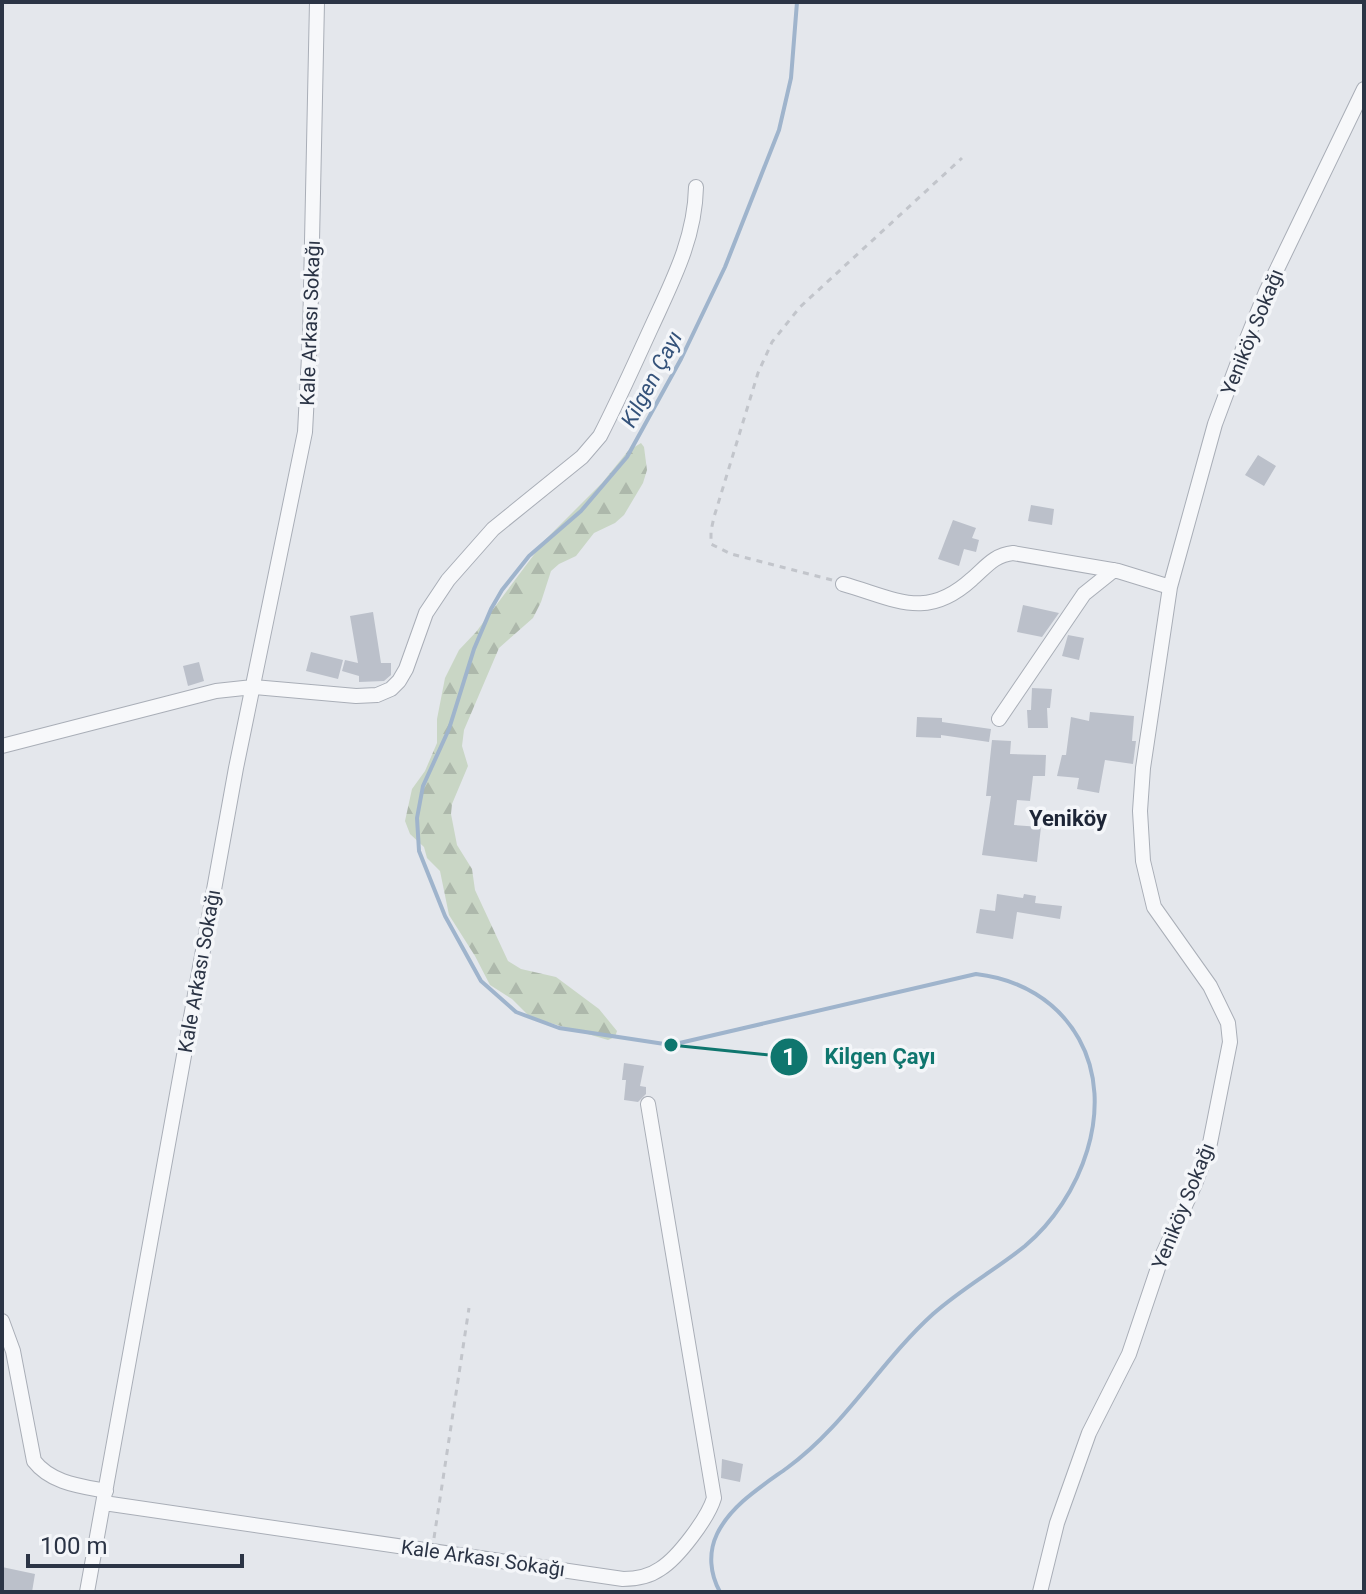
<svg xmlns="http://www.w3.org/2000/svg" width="1366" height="1594" viewBox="0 0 1366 1594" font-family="Roboto,sans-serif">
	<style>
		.forest { fill: url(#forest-firs) }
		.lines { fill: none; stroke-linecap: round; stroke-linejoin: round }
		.stream { stroke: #9fb4cc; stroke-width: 4 }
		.building { fill: #bbc0ca }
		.minor-casing { stroke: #a9aeb7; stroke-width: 16 }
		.path { stroke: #c2c5cb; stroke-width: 3; stroke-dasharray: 6 6; stroke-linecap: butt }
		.minor { stroke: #f7f8fa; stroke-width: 14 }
		.labels { text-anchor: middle; stroke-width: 7; stroke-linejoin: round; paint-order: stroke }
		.street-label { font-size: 20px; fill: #2b3445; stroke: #f4f6f9 }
		.water-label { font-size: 22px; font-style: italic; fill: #34527a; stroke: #f4f6f9 }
		.neighbourhood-label { font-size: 22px; font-weight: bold; fill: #1d2536; stroke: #f4f6f9 }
		.leader { fill: none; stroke: #0f766e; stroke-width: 3 }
		.callout-dot { fill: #0f766e; stroke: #f4f6f9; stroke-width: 3 }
		.mark-label { font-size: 24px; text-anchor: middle; font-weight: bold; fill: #fff }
		.callout-label { font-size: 22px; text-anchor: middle; font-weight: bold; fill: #0f766e; stroke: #f4f6f9; stroke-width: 7; stroke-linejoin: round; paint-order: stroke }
	</style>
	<defs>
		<pattern id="forest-firs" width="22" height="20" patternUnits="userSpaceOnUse" patternTransform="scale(2)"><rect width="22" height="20" fill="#c9d6c5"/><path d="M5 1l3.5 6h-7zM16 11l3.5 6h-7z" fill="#adb8ab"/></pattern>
	</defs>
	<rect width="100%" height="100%" fill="#e4e7ec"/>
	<path class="forest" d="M641,443l3,4 3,23 -4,13 -19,32 -9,8 -21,10 -18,23 -17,8 -8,7 -10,31 -8,16 -34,30 -35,82 -2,16 6,20 -16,38 -1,10 6,31 15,24 3,21 33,71 13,8 35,8 43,32 18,22 -2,6 -7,3 -78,-23 -18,-18 -22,-14 -15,-29 -26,-41 -9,-44 -13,-13 -3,-11 -14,-13 -5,-13 7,-32 13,-18 12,-28v-24l8,-41 14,-28 17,-18 69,-92 57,-57 26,-32z"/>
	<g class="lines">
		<path class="stream" d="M720,1592c-10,-18 -12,-39 -3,-58 14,-29 45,-48 70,-66 58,-42 93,-106 146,-154 28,-25 62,-44 92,-68 56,-47 92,-139 54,-207 -22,-39 -60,-60 -103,-65l-305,71 -112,-17 -43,-16 -35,-31 -36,-65 -26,-65 -2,-33 6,-32 26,-57 25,-80 17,-40 11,-19 27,-34 52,-45 46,-54 54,-98 44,-92 54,-137 12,-52 6,-76"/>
	</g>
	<path class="building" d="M1258,455l18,11 -12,20 -19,-11z
		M1031,505l23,4 -2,16 -24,-4z
		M953,520l23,8 -4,10 7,2 -3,12 -12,-3 -5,17 -21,-7z
		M1023,605l36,8 -17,24 -25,-5z
		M373,612l8,51h10v12l-7,6 -25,1v-6l-17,-5 3,-11 13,3 -8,-47z
		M1068,635l16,3 -5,22 -17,-4z
		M311,652l32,8 -5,19 -32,-8z
		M199,662l5,19 -16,5 -5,-20z
		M1032,688l20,1 -2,19h-3l1,20h-20l-1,-18h4z
		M1090,712l44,4 -2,25h4l-3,23 -28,-4 -6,33 -22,-4 2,-11 -22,-2 5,-21h4l5,-38 18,4z
		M917,717l25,1v4l49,7 -2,13 -48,-7v3l-25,-1z
		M992,740l19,1 -1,13 36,1 -1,21h-12l-3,25 -13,-1 -3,25 27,2 -4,35 -55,-7 9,-59h-5z
		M997,894l26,4 1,-4 12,2 -1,7 27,3 -2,13 -43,-7 -4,27 -37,-6 4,-24 15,2z
		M624,1063l20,3 -4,20 6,1v7l-8,8 -14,-2 2,-20h-4z
		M722,1459l21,5 -3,18 -19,-4z
		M2,1567l33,7 -3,18h-30z"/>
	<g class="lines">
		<defs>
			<path id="minor" d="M843,584c53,15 83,37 129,-5 14,-12 22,-24 41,-26l105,18 52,16
				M999,719l85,-125 30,-24
				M2,746l214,-55 37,-4 103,9 21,-1 14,-6 8,-8 7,-12 20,-56 22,-33 45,-51 89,-72 18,-21c18,-35 34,-71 51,-108 21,-46 44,-89 45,-141
				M2,1321l11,30 21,110c17,22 46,25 72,30
				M104,1503l519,76c12,0 27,-3 37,-10 18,-11 48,-51 54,-71l-66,-394
				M87,1592l149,-824 69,-336 5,-95 7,-335
				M1040,1592l17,-69 32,-90 40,-79 33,-98 33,-72 15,-41 20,-101 -2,-19 -18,-37 -56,-79 -11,-46 -3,-50 3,-43 27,-181 45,-163 31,-83 20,-49 98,-203"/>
		</defs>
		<use href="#minor" class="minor-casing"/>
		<path class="path" d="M832,580l-101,-26 -20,-10v-13l3,-14 44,-144 14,-31 28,-35 162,-149
			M434,1538l35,-230"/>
		<use href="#minor" class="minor"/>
	</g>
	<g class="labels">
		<g class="street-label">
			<text transform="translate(310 323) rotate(-88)" y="7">Kale Arkası Sokağı</text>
			<text transform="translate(1252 332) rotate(-68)" y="7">Yeniköy Sokağı</text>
			<text transform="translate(199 971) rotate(-80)" y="7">Kale Arkası Sokağı</text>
			<text transform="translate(1183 1206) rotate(-68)" y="7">Yeniköy Sokağı</text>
			<text transform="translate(483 1558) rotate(8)" y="7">Kale Arkası Sokağı</text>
		</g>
		<g class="water-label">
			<text transform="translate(651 379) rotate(-62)" y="8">Kilgen Çayı</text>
		</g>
		<g class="neighbourhood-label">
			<text x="1068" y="826">Yeniköy</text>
		</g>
	</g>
	<path class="leader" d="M671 1045L789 1057"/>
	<g class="callout-dot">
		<circle cx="671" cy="1045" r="8"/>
		<circle cx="789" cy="1057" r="20"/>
	</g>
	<g class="mark-label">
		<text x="789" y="1065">1</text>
	</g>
	<g class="callout-label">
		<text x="880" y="1064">Kilgen Çayı</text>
	</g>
	<rect width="1366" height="1594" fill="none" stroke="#2b3445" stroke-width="8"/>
	<path d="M28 1554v12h214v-12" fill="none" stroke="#2b3445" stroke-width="4"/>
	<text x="40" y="1554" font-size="24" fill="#2b3445" stroke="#f4f6f9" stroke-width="6" paint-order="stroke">100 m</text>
</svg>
